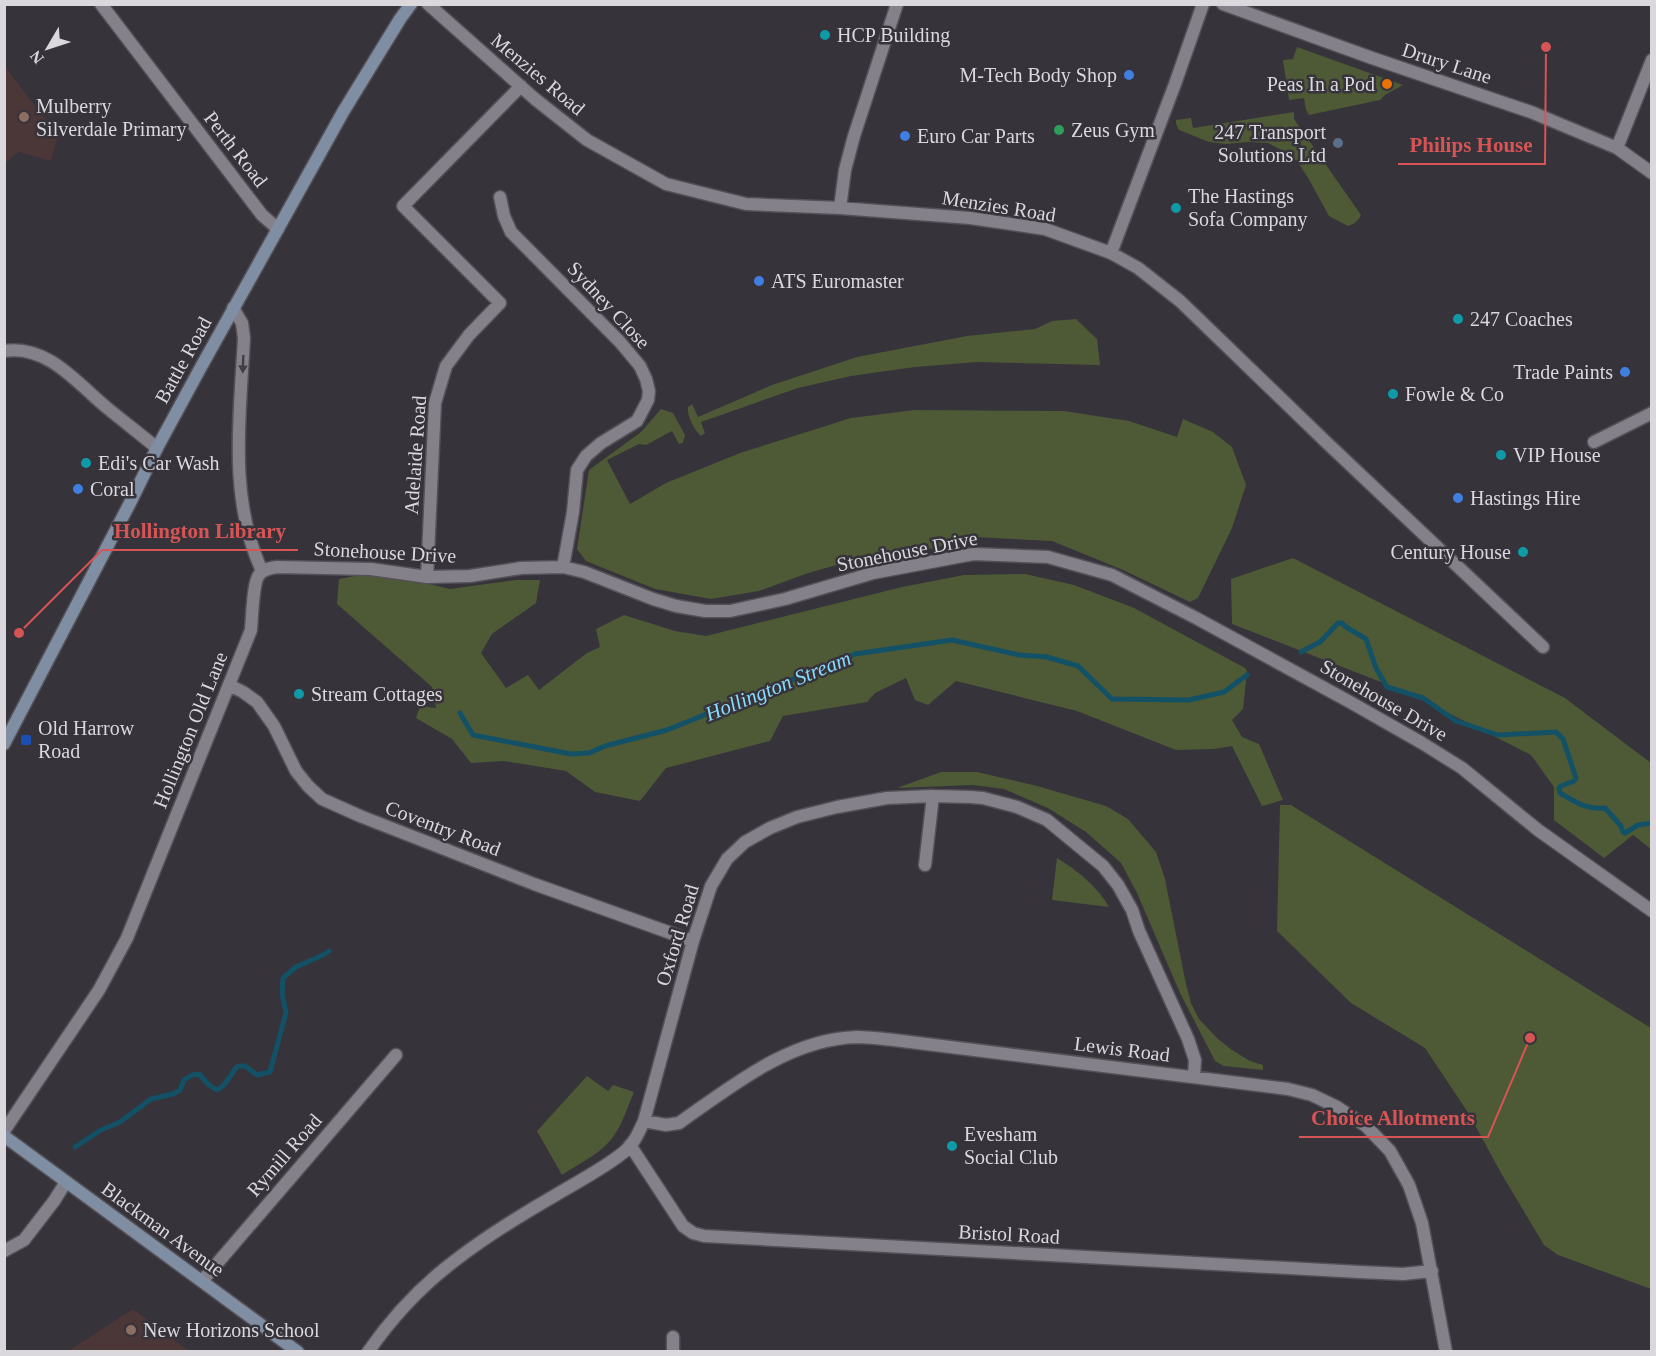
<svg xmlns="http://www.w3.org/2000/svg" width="1656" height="1356" viewBox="0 0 1656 1356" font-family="'Times New Roman',serif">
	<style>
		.education { fill: #4b3638 }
		.green { fill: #4e5936 }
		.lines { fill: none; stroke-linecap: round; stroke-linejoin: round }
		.stream { stroke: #135166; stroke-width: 5 }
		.street-casing { stroke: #535056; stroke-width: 15 }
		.secondary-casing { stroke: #535056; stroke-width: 15 }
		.street { stroke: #84818a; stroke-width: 12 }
		.secondary { stroke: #7f8ea2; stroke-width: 12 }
		.oneway { fill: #423f47 }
		.culture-dot { fill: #0f9aa8; stroke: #36333b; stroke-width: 2 }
		.shop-dot { fill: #3f7fe0; stroke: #36333b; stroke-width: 2 }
		.food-dot { fill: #e8710a; stroke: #36333b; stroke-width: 2 }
		.education-dot { fill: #8d6e63; stroke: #36333b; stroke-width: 2 }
		.leisure-dot { fill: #2e9e5b; stroke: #36333b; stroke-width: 2 }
		.service-dot { fill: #5c6f8a; stroke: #36333b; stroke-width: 2 }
		.transit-dot { fill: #1a4fb4; stroke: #36333b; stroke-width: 2 }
		.labels { text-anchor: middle; stroke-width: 5; stroke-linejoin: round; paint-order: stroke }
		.poi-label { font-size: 20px; fill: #dad8dd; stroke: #36333b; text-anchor: start }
		.street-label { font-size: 20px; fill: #dad8dd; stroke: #36333b }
		.water-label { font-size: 21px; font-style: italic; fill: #89dcfe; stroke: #36333b }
		.leader { fill: none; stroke: #d75455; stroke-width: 2 }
		.callout-dot { fill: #d75455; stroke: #36333b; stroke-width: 2 }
		.callout-label { font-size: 21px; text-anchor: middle; font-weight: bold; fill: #d75455; stroke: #36333b; stroke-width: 5; stroke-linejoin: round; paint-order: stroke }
	</style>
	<rect width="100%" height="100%" fill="#36333b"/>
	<path class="education" d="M4,65l54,71 -7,25 -32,-9 -14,11z
		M133,1309l56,42h-121z"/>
	<path class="green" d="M1297,47l106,38 -18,10 -5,5 -71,15 -3,-5 -2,-12 -15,2 -6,-40 10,-1z
		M1294,112v7l67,96c-3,6 -6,9 -13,11l-19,-10 -21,-38 -10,-16 -13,-10 -17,-9 -20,-1 -22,2 -17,-2 -30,-12 -3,-6v-4l15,-2 2,10z
		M1076,319l21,20 3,26 -123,-3 -62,5 -64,9 -53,12 -97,34 4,11 -4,3c-7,-7 -14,-19 -13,-29l4,-3 6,13 74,-32 85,-28 110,-21 68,-7 17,-8z
		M661,409l12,4 12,22 -2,8 -4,1 -7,-13 -26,14 -7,-1 -32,16 23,44 36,-21 74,-30 111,-35 63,-8 150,1 65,10 48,16 6,-18 30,13 19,15 14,38 -14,43 -34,70 -8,4 -67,-32 -71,-29 -77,-4 -88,24 -29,-2 -50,14 -49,18 -48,8 -56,-10 -69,-28 -9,-12 12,-79 52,-38z
		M1293,558l272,140 86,65v86l-18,-14 -29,23 -50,-38v-33l-23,-32 -122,-62 -177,-69 -1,-45z
		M365,574l56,8 29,7 66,-9h24l-4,23 -44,31 -11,19 25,35 22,-13 11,15 48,-37 13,-6 -4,-18 28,-14 51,16 31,5 196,-49 62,-12 61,-1 49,11 60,23 111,60 2,3 -4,38 -11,11 10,17 17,7 24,56 -21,6 -30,-60 -18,3 -38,1 -99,-39 -121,-30 -28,24 -13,-5 -9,-22 -31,15 -8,9 -84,14 -13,25 -104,27 -26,33 -45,-9 -29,-21 -62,-10 -33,2 -19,-24 -36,-21 4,-12 16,2 -4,-21 -95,-83 2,-25z
		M941,772h36l60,14 69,20 22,13 28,33 9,27 21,105 5,19 8,16 19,20 14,11 18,11 13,4v5l-39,-4 -9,-5 -35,-68 -43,-100 -16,-30 -35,-31 -38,-24 -44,-19 -31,-4 -76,3z
		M1280,805h11l360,223v261l-93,-34 -14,-10 -43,-72 -32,-59 -44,-66 -74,-45 -74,-72z
		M1057,858c20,12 40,28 52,49l-57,-7z
		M587,1076l21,15 5,-6 21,7c-7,16 -13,37 -25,50 -13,14 -32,23 -47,33l-25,-44z"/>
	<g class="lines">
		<path class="stream" d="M1301,652l19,-10 18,-19h4l4,4 20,12 10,29 11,19 36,11 33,23 42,14 58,-3 7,7 13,39 -2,3 -13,5 -2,2 1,5c15,9 27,17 45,15l16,18 2,6 2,1 13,-8 14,-2
			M460,713l13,22 98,19 18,-1 16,-7 62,-16 188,-76 97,-14 67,15 28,2 31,9 34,33 77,1 35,-8 23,-17
			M75,1147l26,-17 19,-8 31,-23 22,-5 7,-4 4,-10 8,-5 7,-1 10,11 8,5c10,-4 13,-17 21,-24h7l12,9 13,-3 16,-59 -4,-20 1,-15 13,-11 27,-12 6,-4"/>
		<defs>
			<path id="street" d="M101,4l161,211 16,14
				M428,4l107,95 52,41 79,44 80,20 94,4 130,10 75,11 66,24 27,15 42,33 146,141 217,205
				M1223,4l149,54 159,54 86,36 35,25
				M1617,148l35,-88
				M500,197l4,19 7,16 109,110 20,24 6,13 3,12 -1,9 -11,21 -36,22 -15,13 -9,14 -4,42 -10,55
				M840,208l5,-38 9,-34 43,-132
				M1111,253l64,-169 28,-80
				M233,308l9,15 2,15c-4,78 -16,160 18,233
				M4,351c43,-7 73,32 102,56 17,14 34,27 51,41
				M1594,442l58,-29
				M427,577l8,-174 11,-37 23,-31 31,-32 -97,-97 118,-120
				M229,685l14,7 14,10 17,24 22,45 12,15 14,13 38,17 174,68 159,57
				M925,865l8,-69
				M644,1121l22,4 13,-2c53,-37 110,-84 178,-86 12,0 25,2 37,3l394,49 24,6 25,12 29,19 24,25 19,34 13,38 24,129
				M4,1131l95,-141 28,-52 124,-308c1,-11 2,-48 8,-55 4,-6 11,-7 18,-8l94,2 56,8 43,-1 51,-8 42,-1 21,5 69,27 23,7 29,5h25l55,-12 88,-26 95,-18 6,-1 74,3 64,18 84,43 154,84 72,41 40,25 76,62 114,81
				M630,1145l53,81 10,7 11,3 656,36 43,2 29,-3
				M4,1251l20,-11 30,-39 12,-19
				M202,1281l194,-226
				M368,1352c25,-36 54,-67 89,-93 30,-23 64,-44 97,-63 23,-14 49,-27 70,-44 10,-8 15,-20 20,-31l49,-180 18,-55 16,-27 18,-17 25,-14 27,-11 40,-10 50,-9 46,-2 37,1 13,1 34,9 30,13 56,46 15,19 14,25 7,21 49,108 7,21 -1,17
				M673,1352v-15"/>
			<path id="secondary" d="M4,744l127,-243 26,-53 44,-81 142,-255 57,-93 11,-15
				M4,1136l294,216"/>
		</defs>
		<use href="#street" class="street-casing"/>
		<use href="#secondary" class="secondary-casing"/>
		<use href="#street" class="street"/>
		<use href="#secondary" class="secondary"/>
	</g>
	<defs><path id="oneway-solid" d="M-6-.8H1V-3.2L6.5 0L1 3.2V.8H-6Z" transform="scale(1.5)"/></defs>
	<use class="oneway" href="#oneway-solid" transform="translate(243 364) rotate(92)"/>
	<g class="culture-dot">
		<circle cx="825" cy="35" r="6"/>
		<circle cx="1176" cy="208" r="6"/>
		<circle cx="1458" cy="319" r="6"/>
		<circle cx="1393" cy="394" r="6"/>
		<circle cx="1501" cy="455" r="6"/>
		<circle cx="86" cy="463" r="6"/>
		<circle cx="1523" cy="552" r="6"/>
		<circle cx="299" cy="694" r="6"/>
		<circle cx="952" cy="1146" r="6"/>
	</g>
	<g class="shop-dot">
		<circle cx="1129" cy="75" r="6"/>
		<circle cx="905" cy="136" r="6"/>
		<circle cx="759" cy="281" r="6"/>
		<circle cx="1625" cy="372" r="6"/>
		<circle cx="78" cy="489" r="6"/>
		<circle cx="1458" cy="498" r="6"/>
	</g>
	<circle class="food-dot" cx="1387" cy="84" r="6"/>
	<g class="education-dot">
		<circle cx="24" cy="117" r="6"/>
		<circle cx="131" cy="1330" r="6"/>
	</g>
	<circle class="leisure-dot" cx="1059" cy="130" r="6"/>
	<circle class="service-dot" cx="1338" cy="143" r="6"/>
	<rect class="transit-dot" x="20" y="734" width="12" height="12" rx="3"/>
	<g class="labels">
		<g class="poi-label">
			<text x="837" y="42">HCP Building</text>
			<text x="1117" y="82" text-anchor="end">M-Tech Body Shop</text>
			<text x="1375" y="91" text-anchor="end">Peas In a Pod</text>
			<text x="36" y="113">Mulberry<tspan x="36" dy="23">Silverdale Primary</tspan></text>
			<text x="1071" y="137">Zeus Gym</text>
			<text x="1326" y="139" text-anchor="end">247 Transport<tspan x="1326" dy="23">Solutions Ltd</tspan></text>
			<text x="917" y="143">Euro Car Parts</text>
			<text x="1188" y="203">The Hastings<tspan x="1188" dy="23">Sofa Company</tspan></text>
			<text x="771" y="288">ATS Euromaster</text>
			<text x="1470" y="326">247 Coaches</text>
			<text x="1613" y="379" text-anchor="end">Trade Paints</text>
			<text x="1405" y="401">Fowle &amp; Co</text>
			<text x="1513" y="462">VIP House</text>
			<text x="98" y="470">Edi's Car Wash</text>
			<text x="90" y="496">Coral</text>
			<text x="1470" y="505">Hastings Hire</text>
			<text x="1511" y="559" text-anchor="end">Century House</text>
			<text x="311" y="701">Stream Cottages</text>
			<text x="38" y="735">Old Harrow<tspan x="38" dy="23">Road</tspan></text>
			<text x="964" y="1141">Evesham<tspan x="964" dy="23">Social Club</tspan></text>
			<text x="143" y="1337">New Horizons School</text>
		</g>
		<g class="street-label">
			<text transform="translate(1447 63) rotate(18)" y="7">Drury Lane</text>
			<text transform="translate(538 74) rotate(40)" y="7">Menzies Road</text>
			<text transform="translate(236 149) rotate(52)" y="7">Perth Road</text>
			<text transform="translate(999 206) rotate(9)" y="7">Menzies Road</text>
			<text transform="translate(609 305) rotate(47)" y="7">Sydney Close</text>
			<text transform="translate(183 360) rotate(-61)" y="7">Battle Road</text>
			<text transform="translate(415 455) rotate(-86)" y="7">Adelaide Road</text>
			<text transform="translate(907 551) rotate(-11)" y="7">Stonehouse Drive</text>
			<text transform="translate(385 552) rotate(3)" y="7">Stonehouse Drive</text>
			<text transform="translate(1384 700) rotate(30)" y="7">Stonehouse Drive</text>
			<text transform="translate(190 730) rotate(-68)" y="7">Hollington Old Lane</text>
			<text transform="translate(443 828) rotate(21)" y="7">Coventry Road</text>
			<text transform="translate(677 935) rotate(-73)" y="7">Oxford Road</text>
			<text transform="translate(1122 1049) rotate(7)" y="7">Lewis Road</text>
			<text transform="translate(284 1155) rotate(-49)" y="7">Rymill Road</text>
			<text transform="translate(163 1229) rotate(36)" y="7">Blackman Avenue</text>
			<text transform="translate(1009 1234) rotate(3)" y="7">Bristol Road</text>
		</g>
		<g class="water-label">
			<text transform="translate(778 686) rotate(-22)" y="7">Hollington Stream</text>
		</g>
	</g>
	<path class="leader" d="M1546 47L1545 164H1398M19 633L102 550H298M1530 1038L1488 1137H1299"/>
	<g class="callout-dot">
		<circle cx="1546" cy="47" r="6"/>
		<circle cx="19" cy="633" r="6"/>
		<circle cx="1530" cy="1038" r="6"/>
	</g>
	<g class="callout-label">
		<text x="1471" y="152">Philips House</text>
		<text x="200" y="538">Hollington Library</text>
		<text x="1393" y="1125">Choice Allotments</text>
	</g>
	<rect width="1656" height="1356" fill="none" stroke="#dad8dd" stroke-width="12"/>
	<g transform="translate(48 48) rotate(231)" stroke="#36333b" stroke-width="4.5" paint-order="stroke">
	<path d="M0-4.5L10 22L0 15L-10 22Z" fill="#dad8dd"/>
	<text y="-9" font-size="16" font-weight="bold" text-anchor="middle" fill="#dad8dd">N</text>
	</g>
</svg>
